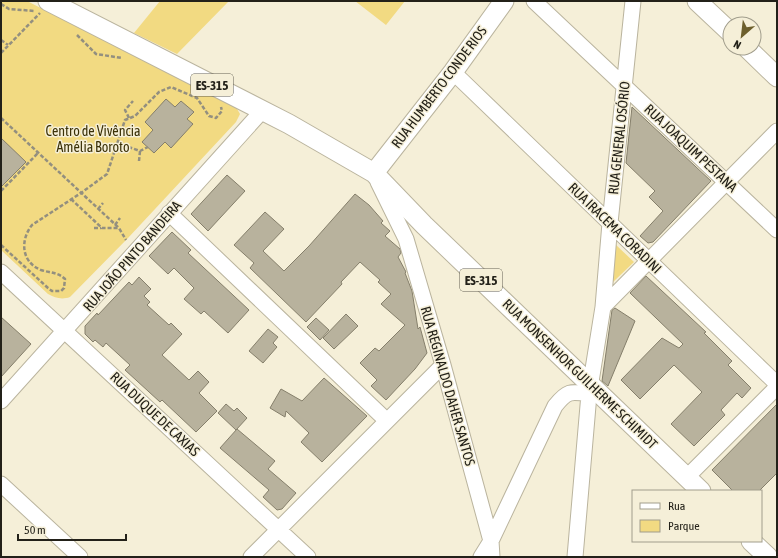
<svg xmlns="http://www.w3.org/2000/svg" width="778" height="558" viewBox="0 0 778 558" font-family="'Asap Condensed',sans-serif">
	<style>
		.green { fill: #f2da82 }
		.building { fill: #b8b29d; stroke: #857f6b }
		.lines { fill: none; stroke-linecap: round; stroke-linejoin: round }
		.minor-casing { stroke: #bab49e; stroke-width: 17 }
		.major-casing { stroke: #bab49e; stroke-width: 21 }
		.path { stroke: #938f7f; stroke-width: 2.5; stroke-dasharray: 4 2; stroke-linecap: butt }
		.minor { stroke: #fff; stroke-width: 15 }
		.major { stroke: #fff; stroke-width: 19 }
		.labels { text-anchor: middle; stroke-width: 3; stroke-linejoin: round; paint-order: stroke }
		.shield { fill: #f5efd8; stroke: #625f52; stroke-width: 1 }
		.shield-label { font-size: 13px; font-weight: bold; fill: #232119 }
		.street-label { font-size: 14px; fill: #232119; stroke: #f5efd8 }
		.park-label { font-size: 14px; fill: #3b3107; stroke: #f5efd8 }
	</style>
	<rect width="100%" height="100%" fill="#f5efd8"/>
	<path class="green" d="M1,1h26l204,104 5,2 4,7 -4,8 -108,116 -58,59c-8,3 -15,1 -22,-3l-47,-44z
		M160,1h69l-52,53 -43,-21z
		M355,1h50l-19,24z
		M615,244l19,18 -22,21z"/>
	<path class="building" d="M166,99l9,8 6,-6 13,11 -7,7 6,5 -22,24 -6,-6 -11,11 -12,-11 11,-12 -8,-8z
		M632,107l79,74 -58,61 -5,1 -8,-7 23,-25 -14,-14 6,-6 -29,-28z
		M1,138l25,24 -25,25z
		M227,175l18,16 -37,40 -17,-17z
		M355,194l14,11 14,16 -2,2 9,8 -5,5 15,13 1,4 -3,4 8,15 -1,1 7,18 6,38 2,-2 7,26 -12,16 -29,31 -15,-14 6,-6 -17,-17 15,-15 4,3 26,-26 -24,-21 10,-10 -13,-12 2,-2 -20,-18 -19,20 1,2 -36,38 -56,-54 4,-5 -20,-18 31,-33 19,17 -21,22 21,20 25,-25z
		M172,232l19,18 -3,3 61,57 -21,23 -24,-22 -3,3 -17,-15 10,-11 -20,-20 -6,6 -19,-18z
		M646,276l60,56 -2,1 28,28 -4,4 23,23 -9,10 -5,-5 -16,17 4,5 -31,31 -23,-22 31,-32 -28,-27 -34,34 -19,-19 41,-42 17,10 4,-4 -53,-51z
		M139,277l12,12 -7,7 6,6 -3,3 22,20 2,-2 11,11 -20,21 27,25 9,-9 11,11 -10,11 18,18 -21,21 -34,-32 -2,2 -35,-32 5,-5 -24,-22 -3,4 -8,-7 -2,2 -8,-8v-8l12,-13 1,2 31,-33 3,3z
		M615,308l20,13 -27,65 -6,-5 10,-71z
		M346,314l12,12 -24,23 -11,-11z
		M1,317l30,27 -30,33z
		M316,318l13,12 -9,10 -13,-13z
		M268,329l10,8 -5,6 4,4 -14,16 -14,-12z
		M324,378l43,38 -45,46 -21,-20 8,-9 -23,-22 -1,6 -15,-9 11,-19 21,12z
		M226,404l8,7 3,-3 10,10 -11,12 -18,-17z
		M777,404v69l-18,18h-26l-21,-21z
		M237,429l38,32 -7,8 28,24 -14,16 -5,1 -14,-13 6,-7 -49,-42z"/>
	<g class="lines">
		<defs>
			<path id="minor" d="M534,1l243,229
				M453,72l324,312
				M378,182l28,57 37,126 48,176 1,16
				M169,213l217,207
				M1,272l307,285
				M603,307l174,-176
				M1,401l261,-290
				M687,477l90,-90
				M1,484l79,73
				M251,557l192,-192
				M481,557l10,-16 64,-135c12,-15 15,-15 34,-12
				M575,557l14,-163 14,-87 7,-84 23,-222"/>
			<path id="major" d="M48,1l241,123 85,49 50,52 277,266
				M697,1l33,31
				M747,48l30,29
				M374,173l79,-101 51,-71
				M751,541l17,16"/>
		</defs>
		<use href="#minor" class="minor-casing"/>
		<use href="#major" class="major-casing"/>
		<path class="path" d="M1,4l8,5 26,2
			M77,35l19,19 26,4
			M1,40l7,5
			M1,53l39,-40
			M1,118l118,110 7,12
			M129,118l-4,-8 8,-9
			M117,143l23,8 8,-4
			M139,161l1,-10
			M1,191l37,-38
			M71,199l31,29h16
			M98,209l5,-6
			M115,225l5,-7
			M94,228h7
			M1,245l47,43 4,3h9l3,-3 1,-9c-7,-7 -15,-6 -24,-9 -20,-8 -21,-30 -9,-45l49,-32 26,-19 18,-54 10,-4 24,-24 12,-5 26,11 12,18 7,2 6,-7 -1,-4"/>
		<use href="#minor" class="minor"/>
		<use href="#major" class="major"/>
	</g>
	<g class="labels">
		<g class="shield">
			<rect x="191" y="74" width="42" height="22" rx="3"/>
			<rect x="460" y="269" width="42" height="22" rx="3"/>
		</g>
		<g class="shield-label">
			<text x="212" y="90">ES-315</text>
			<text x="481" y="285">ES-315</text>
		</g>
		<g class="street-label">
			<text transform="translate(439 87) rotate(-53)" y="5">RUA HUMBERTO CONDE RIOS</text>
			<text transform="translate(619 138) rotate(-84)" y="5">RUA GENERAL OSÓRIO</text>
			<text transform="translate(691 148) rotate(43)" y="5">RUA JOAQUIM PESTANA</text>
			<text transform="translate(615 228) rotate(44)" y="5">RUA IRACEMA CORADINI</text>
			<text transform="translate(132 256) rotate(-49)" y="5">RUA JOÃO PINTO BANDEIRA</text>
			<text transform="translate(580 374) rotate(44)" y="5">RUA MONSENHOR GUILHERME SCHIMIDT</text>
			<text transform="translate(448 386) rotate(74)" y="5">RUA REGINALDO DAHER SANTOS</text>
			<text transform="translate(155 414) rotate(43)" y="5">RUA DUQUE DE CAXIAS</text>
		</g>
		<g class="park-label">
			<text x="93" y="136">Centro de Vivência<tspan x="93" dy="16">Amélia Boroto</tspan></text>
		</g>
	</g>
	<rect width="778" height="558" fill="none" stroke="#232119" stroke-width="4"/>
	<rect x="632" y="490" width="130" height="52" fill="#f5efd8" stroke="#a19d8c"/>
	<rect x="640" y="503" width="20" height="6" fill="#ffffff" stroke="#a19d8c"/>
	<text x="668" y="510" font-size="12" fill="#232119">Rua</text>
	<rect x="640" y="520" width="20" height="12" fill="#f2da82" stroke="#a19d8c"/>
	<text x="668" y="530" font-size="12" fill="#232119">Parque</text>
	<g transform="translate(742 36) rotate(208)"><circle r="19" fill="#f5efd8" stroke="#a19d8c"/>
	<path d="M0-3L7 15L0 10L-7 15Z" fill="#6d5f2c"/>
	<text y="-6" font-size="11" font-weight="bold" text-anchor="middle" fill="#232119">N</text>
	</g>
	<path d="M18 534v6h108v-6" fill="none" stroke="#232119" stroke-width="2"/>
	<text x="24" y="534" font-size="12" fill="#232119" stroke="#f5efd8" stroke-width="3" paint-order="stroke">50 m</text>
</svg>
